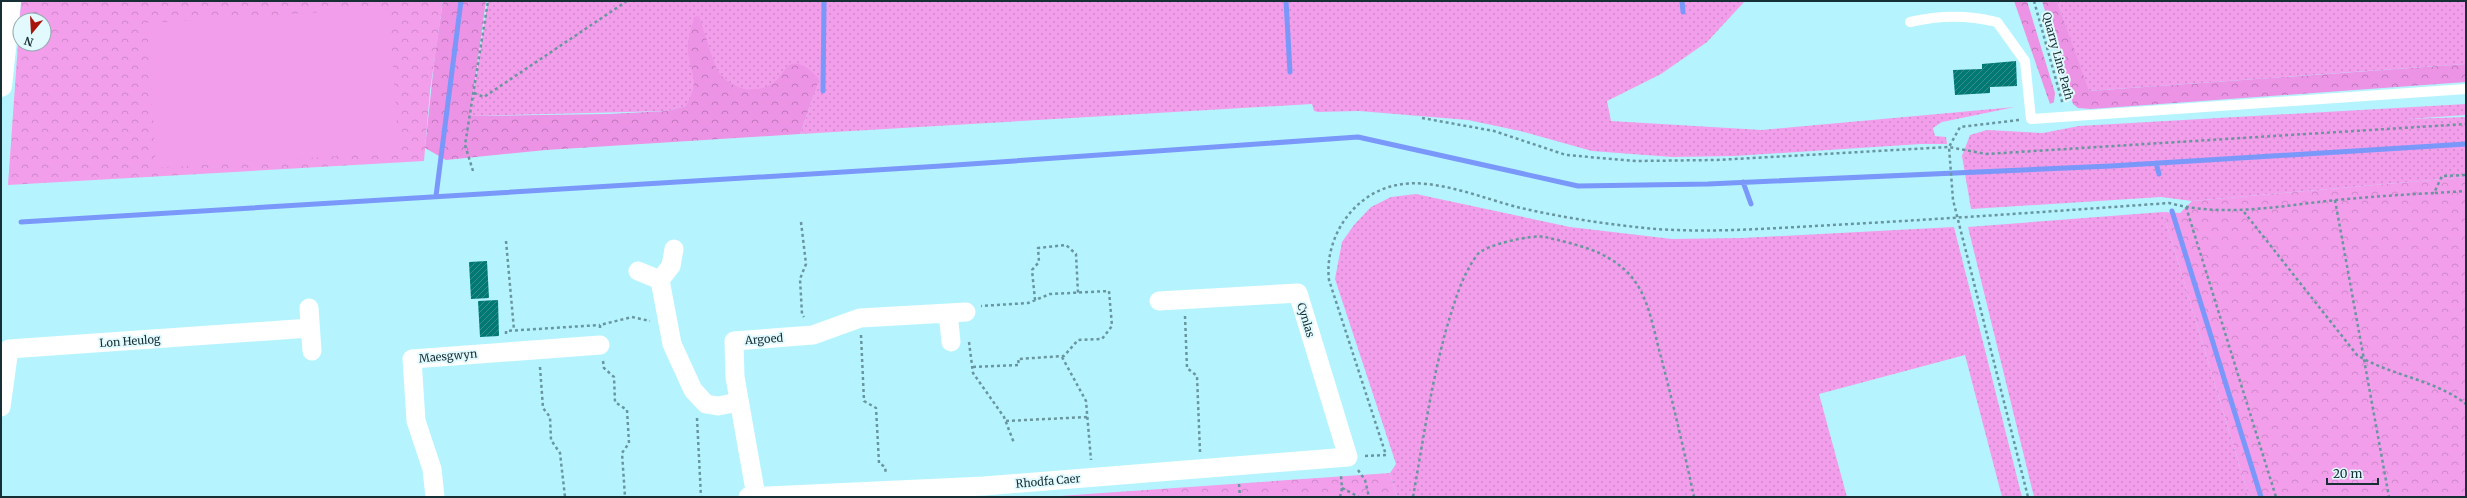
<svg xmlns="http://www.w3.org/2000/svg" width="2467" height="498" viewBox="0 0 2467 498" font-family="Merriweather,serif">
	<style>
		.grass { fill: url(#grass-dots) }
		.forest { fill: url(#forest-crowns) }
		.park { fill: url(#park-crowns); fill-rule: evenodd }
		.pitch { fill: #f29eeb }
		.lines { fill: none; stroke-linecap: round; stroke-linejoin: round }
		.stream { stroke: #7a97fa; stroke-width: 5 }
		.building { fill: url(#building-hatch) }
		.path { stroke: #69969e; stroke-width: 2.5; stroke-dasharray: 3 3; stroke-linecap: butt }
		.service { stroke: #fff; stroke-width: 10 }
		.minor { stroke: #fff; stroke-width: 19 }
		.tertiary { stroke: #fff; stroke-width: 22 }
		.labels { text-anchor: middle; stroke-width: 4; stroke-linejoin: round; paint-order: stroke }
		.street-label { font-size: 11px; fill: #162f34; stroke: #e2fafe }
	</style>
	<defs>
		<pattern id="grass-dots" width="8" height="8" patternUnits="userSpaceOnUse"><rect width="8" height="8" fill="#f29eeb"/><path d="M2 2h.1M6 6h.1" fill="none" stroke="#cf88ca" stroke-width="1.8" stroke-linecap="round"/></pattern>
		<pattern id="forest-crowns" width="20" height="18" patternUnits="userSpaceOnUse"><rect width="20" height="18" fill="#ec93e6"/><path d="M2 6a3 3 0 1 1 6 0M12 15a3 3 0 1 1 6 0" fill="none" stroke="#be78bb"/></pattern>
		<pattern id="park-crowns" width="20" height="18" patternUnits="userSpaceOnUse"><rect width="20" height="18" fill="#f29eeb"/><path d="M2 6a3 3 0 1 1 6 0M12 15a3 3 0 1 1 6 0" fill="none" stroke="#cf88ca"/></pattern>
		<pattern id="building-hatch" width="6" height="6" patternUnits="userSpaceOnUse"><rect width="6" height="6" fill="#007873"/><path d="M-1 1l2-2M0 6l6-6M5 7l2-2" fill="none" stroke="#388e8b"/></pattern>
	</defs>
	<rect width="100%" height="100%" fill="#b5f4ff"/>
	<path class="grass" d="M488,1h1257l-38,41 -46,32 -54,27 4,20 151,9 253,-23 -73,15 -9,6 2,8 11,1 1,7h-26l-186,12 -63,1 -80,-6 -72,-20 -52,-11 -109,-9 -41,1 -4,-1 -2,-7 -512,30 14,-40 -128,12 -19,5 -197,5z
		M2057,1h409v63l-378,27z
		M2466,104v11l-59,4 59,-2v60l-274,24 -31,-4 -190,12 -9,-53 8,-21 17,-5 56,3 36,-7z
		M1416,194l154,33 102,12 70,-1 212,-11 68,270h-20l-37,-142 -146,39 28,103h-450l-7,-24 6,-9 -61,-185 7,-37 12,-17 17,-18 20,-10z
		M2163,212l86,285h-215l-66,-270z"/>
	<path class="forest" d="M443,1h43l-16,115 138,-2 59,-3 19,-5c14,-26 6,-27 2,-53 -2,-11 4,-25 6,-36l5,-1c5,13 14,49 21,58 13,16 35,20 52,10 6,-4 10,-11 14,-16 11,-12 27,3 33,12l-19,54 -254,16 -100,10 -21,-12 10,-94z
		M2014,1h13l28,92 -1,9 -4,2z
		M2042,1h15l32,90 377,-27v18l-375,27 -13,-1 -5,-4z"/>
	<path class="park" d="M21,1h422l-13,90 -6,70 -416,24zM20,20h24v24h-24z
		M2466,177v320h-217l-86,-285 17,1 12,-12z
		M1390,473l7,24h-352z"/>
	<path class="pitch" d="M389,8l10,144 -243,16 -9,-145z"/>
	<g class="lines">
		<path class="stream" d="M1286,1l4,71
			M1682,1l1,11
			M823,91l1,-90
			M2156,163l3,11
			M1743,182l8,22
			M436,196l25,-195
			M2172,211l89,286
			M21,222l920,-56 417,-29 220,49 130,-2 403,-18 355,-22"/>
	</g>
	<path class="building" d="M2016,61l1,25 -27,1v6l-35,2 -2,-25 29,-1v-5z
		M487,261l2,37 -18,1 -2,-37z
		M498,300l1,36 -19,1 -2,-36z"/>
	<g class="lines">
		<path class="path" d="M2034,1l29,104
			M474,93l10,4 143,-96
			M1422,118l72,13 72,24 70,6 81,-1 232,-13 37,7 480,-30
			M2019,120l-59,7 -11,20 4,53 75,297
			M473,171l-8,-26 23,-144
			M2435,193l31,-2
			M2335,200l54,297
			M2186,207l90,290
			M2244,212l113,143c34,21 77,24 109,49
			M801,222l5,42 -6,15 2,35 2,3
			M506,241l8,89
			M1035,300l-3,-30 7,-8 -1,-14 28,-3 10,9 2,39
			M1185,316l2,52 10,8 3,76
			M600,328v-3l32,-8 18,4
			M506,334v-3l94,-6
			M861,335l3,66 12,7 3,55 6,4 1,7
			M969,342l4,31 31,44 10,26
			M1062,357l24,44 5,59
			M603,361l1,7 10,9 1,25 12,8 2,33 -7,10 3,44
			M540,367l3,41 7,9 1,23 9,13 5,44
			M973,367l46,-2 -1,-6 46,-3 14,-16 24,-1 10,-13 -3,-35 -59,3 -22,9 -47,3
			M697,418l4,79
			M1006,421l81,-4
			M1365,456l21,-1 -57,-175c-5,-43 25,-87 68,-95 37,-8 87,14 124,23 44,10 90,17 135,21 59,4 118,-1 177,-4 112,-6 224,-14 336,-22 52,14 105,4 158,-2 36,-4 71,-6 107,-8l8,-17 24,-1
			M1358,470l7,10 4,17
			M1239,484l1,13
			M1342,488l17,9
			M1340,497l2,-9 -1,-12
			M1413,497c10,-56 18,-112 33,-167 8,-26 15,-53 31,-75 7,-10 56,-21 68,-18 29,7 61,13 83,36 21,21 25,56 33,84 12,46 23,93 33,140"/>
		<path class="service" d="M1910,22c31,-7 57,-7 87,0l28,39 6,58 435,-30"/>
		<path class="minor" d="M674,249l-3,17 -11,14 12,64 21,46 13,14 12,2 21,-4
			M638,271l22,9
			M309,308l3,43
			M948,313l3,29
			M1,407l8,-58 301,-21
			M756,496l-21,-119 -1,-36 79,-6 47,-17 106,-6
			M435,497l-3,-28 -16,-48 -4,-62 188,-14
			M748,497l236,-11 364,-29 -50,-164 -139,8"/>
		<path class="tertiary" d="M1,86l9,-85"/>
	</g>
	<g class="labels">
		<g class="street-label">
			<text transform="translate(2058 56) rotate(75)" y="4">Quarry Line Path</text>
			<text transform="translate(1306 320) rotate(73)" y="4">Cynlas</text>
			<text transform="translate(764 339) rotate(-4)" y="4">Argoed</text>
			<text transform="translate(130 341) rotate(-4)" y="4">Lon Heulog</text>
			<text transform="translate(448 356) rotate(-5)" y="4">Maesgwyn</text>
			<text transform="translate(1048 481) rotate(-5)" y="4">Rhodfa Caer</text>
		</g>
	</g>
	<rect width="2467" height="498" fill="none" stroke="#162f34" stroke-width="4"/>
	<g transform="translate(32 32) rotate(198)"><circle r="19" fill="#e2fafe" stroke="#90a9ad"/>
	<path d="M0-3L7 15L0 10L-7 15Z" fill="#a8150b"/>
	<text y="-6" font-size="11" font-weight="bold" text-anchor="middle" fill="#162f34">N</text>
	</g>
	<path d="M2327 478v6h51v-6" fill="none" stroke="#162f34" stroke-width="2"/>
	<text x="2333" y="478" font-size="12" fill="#162f34" stroke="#e2fafe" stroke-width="3" paint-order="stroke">20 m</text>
</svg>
